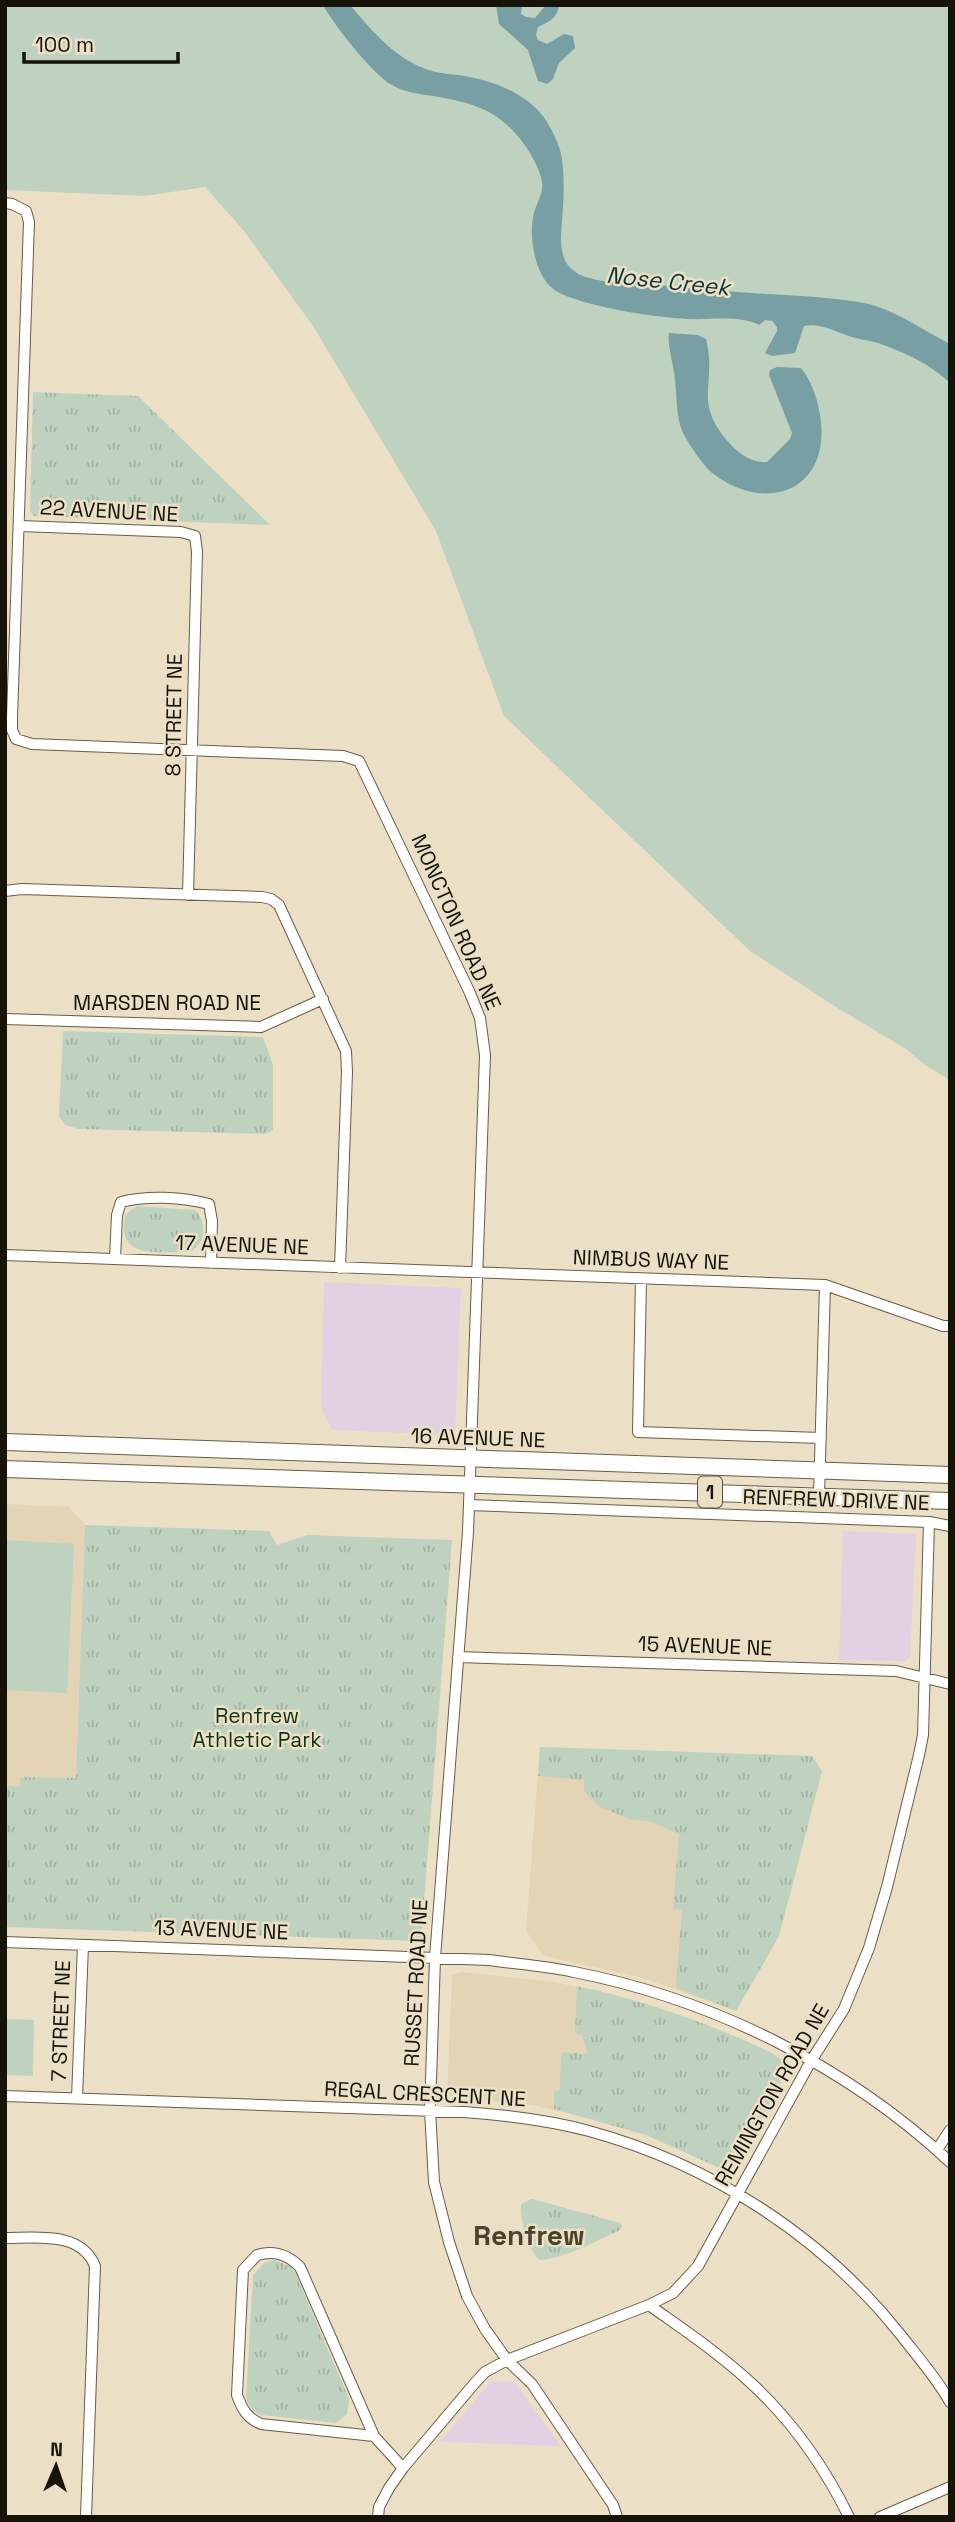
<svg xmlns="http://www.w3.org/2000/svg" width="955" height="2522" viewBox="0 0 955 2522" font-family="'Space Grotesk',sans-serif">
	<style>
		.commercial { fill: #e1d1e3 }
		.built { fill: #e2d4b4 }
		.green { fill: #bfd2bf }
		.park { fill: url(#park-tufts) }
		.water { fill: #78a0a4 }
		.lines { fill: none; stroke-linecap: round; stroke-linejoin: round }
		.minor-casing { stroke: #675d46; stroke-width: 12 }
		.highway-casing { stroke: #675d46; stroke-width: 18 }
		.minor { stroke: #fff; stroke-width: 10 }
		.highway { stroke: #fff; stroke-width: 16 }
		.labels { text-anchor: middle; stroke-width: 5; stroke-linejoin: round; paint-order: stroke }
		.shield { fill: #ebe0c6; stroke: #565042; stroke-width: 2 }
		.shield-label { font-size: 19px; font-weight: bold; fill: #161309 }
		.street-label { font-size: 21px; fill: #161309; stroke: #ebe0c6 }
		.park-label { font-size: 21px; fill: #0e3513; stroke: #ebe0c6 }
		.water-label { font-size: 23px; font-style: italic; fill: #0d3539; stroke: #ebe0c6 }
		.district-label { font-size: 28px; font-weight: bold; fill: #4c432d; stroke: #ebe0c6 }
	</style>
	<defs>
		<pattern id="park-tufts" width="24" height="20" patternUnits="userSpaceOnUse" patternTransform="scale(1.75)"><rect width="24" height="20" fill="#bfd2bf"/><path d="M3 7l-1-3M5 7V3M7 7l1-3M15 17l-1-3M17 17v-4M19 17l1-3" fill="none" stroke="#a3b3a3"/></pattern>
	</defs>
	<rect width="100%" height="100%" fill="#ebe0c6"/>
	<path class="commercial" d="M324,1282l137,6 -6,147 -123,-5 -11,-23z
		M843,1531l73,3 -6,124 -5,3 -66,-1z
		M514,2381l47,65 -121,-4 50,-60z"/>
	<path class="built" d="M5,1504l64,3 16,18 -9,253 -56,-1 -1,9h-14z
		M540,1747l272,9 10,15 -43,165 -43,75 -93,-33 -99,-22 -18,-25z
		M462,1972l91,10 55,11 46,13 100,39 31,16 3,8 -54,99 -4,4 -84,-37 -56,-17 -59,-13 -84,-9 5,-121z"/>
	<path class="green" d="M5,5h945v1075l-25,-15 -19,-16 -70,-42 -86,-56 -246,-235 -68,-185 -123,-205 -69,-95 -39,-44 -60,9 -140,-6z
		M5,1540l69,4 -7,149 -62,-3z
		M5,2019l29,1 -1,56 -28,-1z"/>
	<path class="park" d="M33,392l105,4 132,129 -236,-9 -4,-5z
		M63,1031l200,6 10,28v65l-7,4 -187,-5 -14,-4 -6,-9z
		M137,1206l58,4c13,13 11,35 -6,42 -31,-1 -75,9 -63,-38z
		M85,1525l184,6 8,14 30,-10 145,5 -31,401 -416,-14v-141h14l1,-9 56,1z
		M540,1747l272,9 10,15 -43,165 -43,75 -60,-23 6,-78 -9,-1 6,-75 -27,-12 -23,-3 -31,-13 -14,-15v-11l-46,-4z
		M577,1986c59,13 114,31 169,55 13,6 32,13 42,24v4l-54,100 -4,3 -4,-1 -80,-36 -92,-26v-17l5,-2 1,-3 1,-33 3,-2 23,2 -5,-19 -7,-2z
		M532,2199l88,24 2,3 -2,4c-24,11 -53,28 -80,30 -12,-9 -20,-41 -19,-56z
		M275,2260l16,7 5,7 53,125 -2,15 -11,9 -75,-8 -8,-4 -7,-12 7,-124 11,-12z"/>
	<path class="water" d="M323,5h27c23,27 47,56 82,66 10,3 21,3 32,5 29,5 60,16 79,40 8,11 17,29 19,43 2,15 2,32 1,48 -1,28 -11,61 26,71 19,5 38,5 58,6 35,3 70,7 105,9 39,3 78,3 117,11 28,7 55,27 81,40v39c-20,-19 -46,-31 -72,-40 -10,-3 -22,-4 -32,-8 -14,-5 -27,-12 -42,-9l-9,27 -23,3 -7,-3 12,-22v-4l-5,-6 -7,-1 -6,5c-20,-10 -46,-5 -68,-6 -28,0 -120,-14 -139,-31 -17,-14 -23,-50 -19,-70 1,-12 11,-23 9,-36 -2,-13 -11,-28 -18,-38 -26,-35 -51,-41 -91,-48 -14,-2 -29,-4 -41,-11 -19,-10 -58,-60 -69,-80z
		M496,5h26l-1,9 5,3 9,1 11,-13h13c-2,14 -9,16 -21,22l-2,8 2,5 9,4 17,-10 9,2 2,12 -16,15 -6,16 -6,5 -9,-3 -10,-31 -29,-26z
		M669,333l29,2 8,4c12,48 -16,63 27,108 9,9 21,16 34,15l23,-23 2,-6 -23,-58 1,-5 7,-3 24,1c12,15 18,35 20,54 7,69 -55,91 -106,53 -11,-7 -26,-31 -32,-42 -7,-15 -6,-36 -8,-53 -1,-14 -8,-34 -6,-47z"/>
	<g class="lines">
		<defs>
			<path id="minor" d="M5,203l7,1 14,7 3,11 -17,495v13l4,9 16,5 311,12 16,5 111,232 10,25 5,37 -17,477 -33,426 -5,152 4,72 15,60 18,54 18,33 22,31 25,24 81,121 4,12
				M20,526l161,6 14,4 2,16 -9,343
				M5,891l17,-2 240,8 9,2 8,6 67,146 1,21 -7,196
				M5,1019l256,8 62,-28
				M5,1255l820,30 118,41h7
				M115,1259l2,-44 4,-13c26,-7 62,-5 88,2l3,17 -1,42
				M641,1279l-3,153 183,6
				M819,1495l6,-210
				M469,1505l460,17 21,4
				M458,1657l438,14 54,13
				M5,1942l484,18c28,4 57,6 85,12 138,27 273,94 376,190
				M5,2096l459,16c42,3 84,8 125,19 121,33 233,105 311,203 17,22 36,43 50,68
				M77,2098l6,-153
				M937,2150l13,-20
				M5,2238c32,0 76,-7 90,28l-9,251
				M649,2305c35,25 71,49 102,78 40,37 74,85 98,134
				M374,2436l-113,-12c-14,-6 -19,-15 -24,-29l6,-125 14,-15c17,-5 30,-1 43,12l74,169 29,32
				M378,2517l1,-10 10,-19 14,-20 71,-84 11,-12 22,-12 142,-55 24,-12 25,-27 113,-205 33,-52 25,-61 18,-61 32,-132 4,-20 6,-213
				M880,2517l70,-30"/>
			<path id="highway" d="M5,1442l945,33
				M5,1469l945,32"/>
		</defs>
		<use href="#minor" class="minor-casing"/>
		<use href="#highway" class="highway-casing"/>
		<use href="#minor" class="minor"/>
		<use href="#highway" class="highway"/>
	</g>
	<g class="labels">
		<rect class="shield" x="698" y="1476.5" width="24" height="31" rx="5"/>
		<g class="shield-label">
			<text x="710" y="1499">1</text>
		</g>
		<g class="street-label">
			<text transform="translate(109 511) rotate(3)" y="7">22 AVENUE NE</text>
			<text transform="translate(174 715) rotate(-89)" y="7">8 STREET NE</text>
			<text transform="translate(456 922) rotate(66)" y="7">MONCTON ROAD NE</text>
			<text x="167" y="1010">MARSDEN ROAD NE</text>
			<text transform="translate(242 1245) rotate(2)" y="7">17 AVENUE NE</text>
			<text transform="translate(651 1260) rotate(2)" y="7">NIMBUS WAY NE</text>
			<text transform="translate(478 1438) rotate(2)" y="7">16 AVENUE NE</text>
			<text transform="translate(836 1500) rotate(2)" y="7">RENFREW DRIVE NE</text>
			<text transform="translate(705 1646) rotate(2)" y="7">15 AVENUE NE</text>
			<text transform="translate(221 1930) rotate(2)" y="7">13 AVENUE NE</text>
			<text transform="translate(416 1983) rotate(-87)" y="7">RUSSET ROAD NE</text>
			<text transform="translate(61 2021) rotate(-88)" y="7">7 STREET NE</text>
			<text transform="translate(425 2094) rotate(3)" y="7">REGAL CRESCENT NE</text>
			<text transform="translate(772 2095) rotate(-60)" y="7">REMINGTON ROAD NE</text>
		</g>
		<g class="park-label">
			<text x="257" y="1723">Renfrew<tspan x="257" dy="24">Athletic Park</tspan></text>
		</g>
		<g class="water-label">
			<text transform="translate(668 281) rotate(6)" y="8">Nose Creek</text>
		</g>
		<g class="district-label">
			<text x="529" y="2245">Renfrew</text>
		</g>
	</g>
	<rect width="955" height="2522" fill="none" stroke="#161309" stroke-width="14"/>
	<g transform="translate(56 2466) rotate(2)" stroke="#ebe0c6" stroke-width="5" paint-order="stroke">
	<path d="M0-5L12 26L0 18L-12 26Z" fill="#161309"/>
	<text y="-10" font-size="19" font-weight="bold" text-anchor="middle" fill="#161309">N</text>
	</g>
	<path d="M24 52v10h154v-10" fill="none" stroke="#161309" stroke-width="3.5"/>
	<text x="35" y="52" font-size="21" fill="#161309" stroke="#ebe0c6" stroke-width="5" paint-order="stroke">100 m</text>
</svg>
